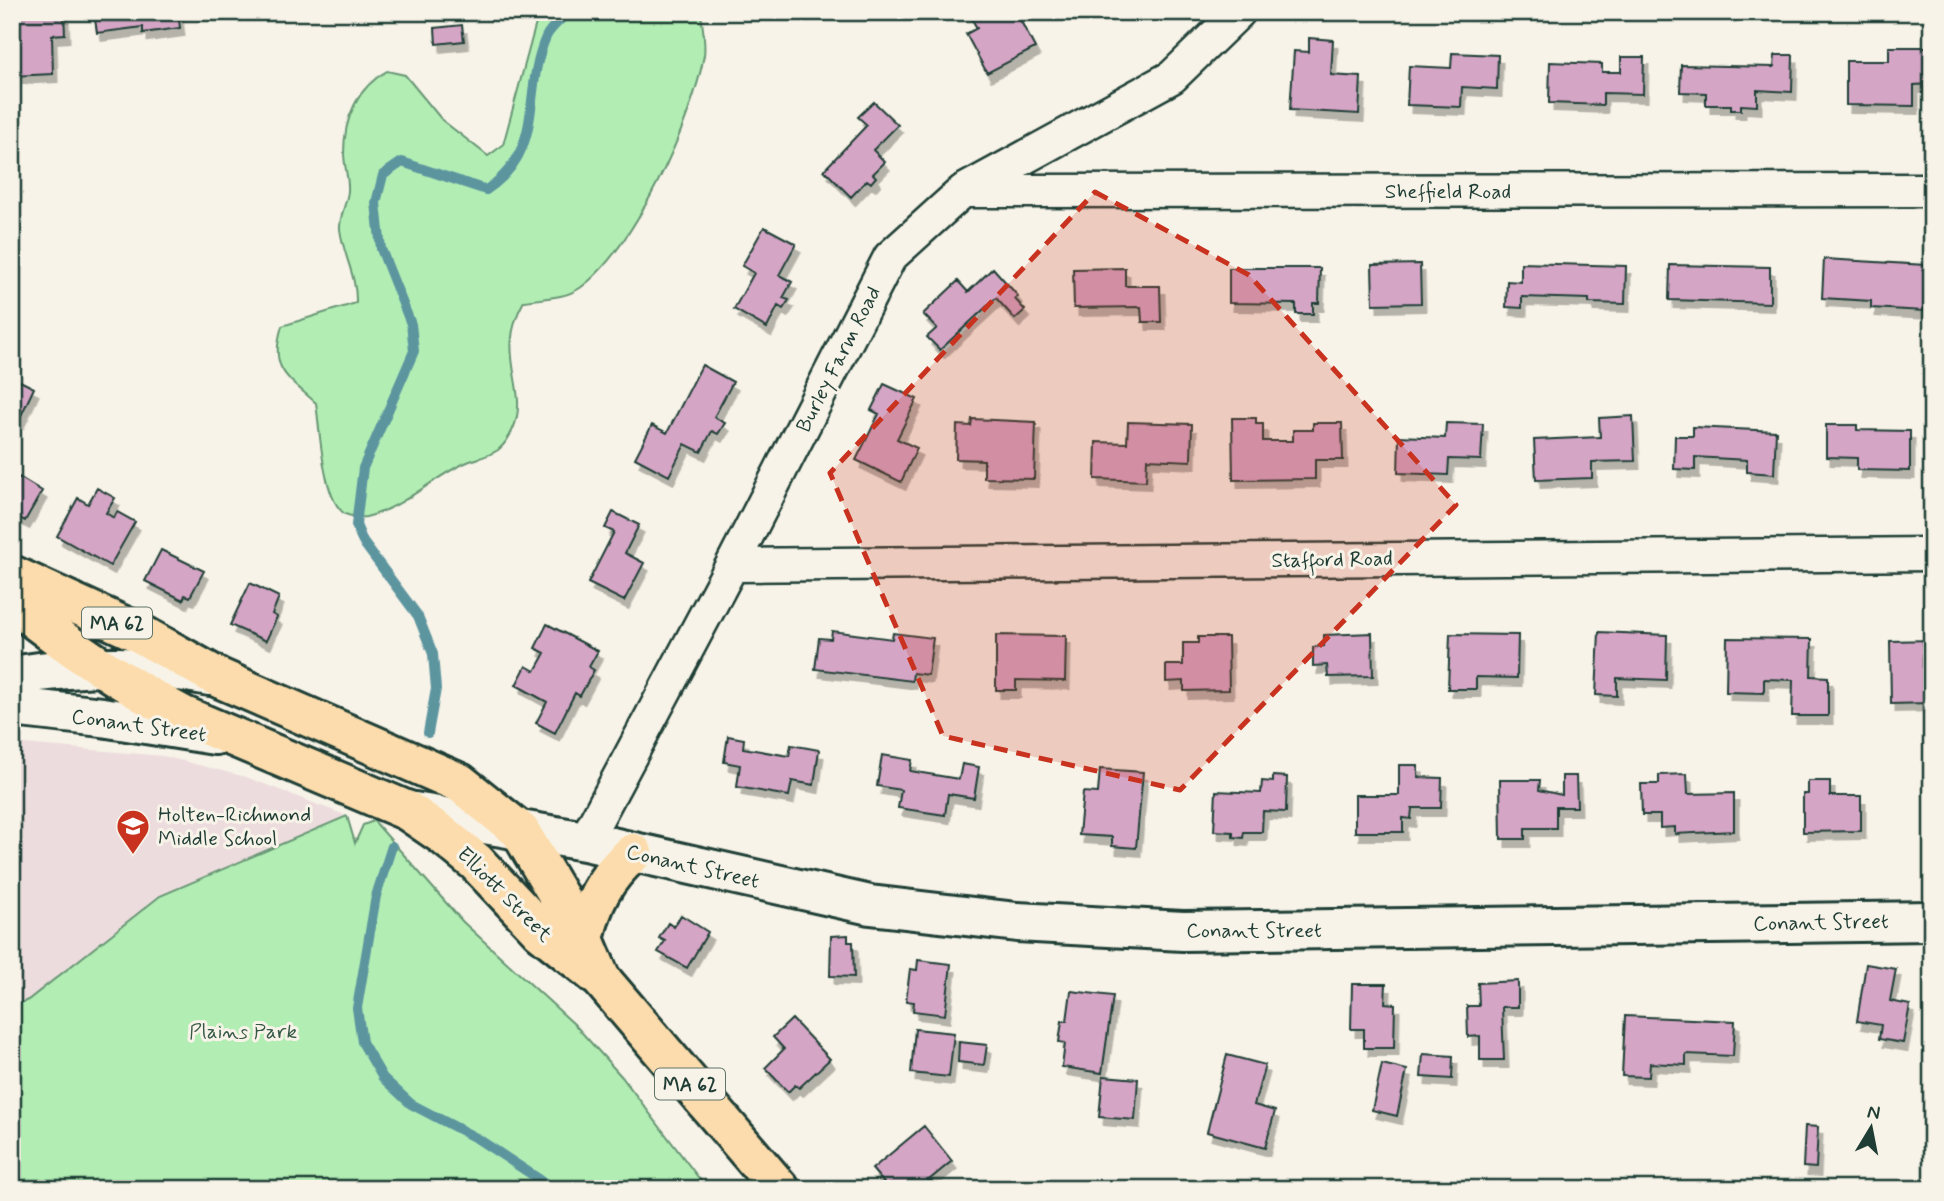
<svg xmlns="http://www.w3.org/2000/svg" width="1944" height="1201" viewBox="0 0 1944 1201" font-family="Mynerve,sans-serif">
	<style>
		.built { fill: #eddcde }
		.green { fill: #b2eeb4; stroke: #689674; stroke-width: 2 }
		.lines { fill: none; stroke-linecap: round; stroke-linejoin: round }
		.stream { stroke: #5d959f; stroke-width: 10 }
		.building { fill: #d5a5c5; stroke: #1f3d34; stroke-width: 2; filter: url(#shadow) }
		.street-casing { stroke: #1f3d34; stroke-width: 37 }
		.secondary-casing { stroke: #1f3d34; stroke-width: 44 }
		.primary-casing { stroke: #1f3d34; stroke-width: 44 }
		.street { stroke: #f7f3e8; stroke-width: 32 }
		.secondary { stroke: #f7f3e8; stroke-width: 38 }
		.primary { stroke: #fcdcac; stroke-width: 38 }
		.marked { fill: #c8321e; fill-opacity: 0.2; stroke: #c8321e; stroke-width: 5; stroke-dasharray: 14 9; stroke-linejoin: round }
		.labels { text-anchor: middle; stroke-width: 6; stroke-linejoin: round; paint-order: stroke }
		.shield { fill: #f7f3e8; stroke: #60746a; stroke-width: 2 }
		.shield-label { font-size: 19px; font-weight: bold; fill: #1f3d34 }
		.street-label { font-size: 21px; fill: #1f3d34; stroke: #f7f3e8 }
		.poi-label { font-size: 21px; fill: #1f3d34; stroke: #f7f3e8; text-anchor: start }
		.park-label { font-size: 21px; fill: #355847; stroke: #f7f3e8 }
	</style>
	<defs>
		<filter id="shadow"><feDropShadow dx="4.5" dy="8" stdDeviation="0" flood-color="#0004"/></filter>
	</defs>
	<rect width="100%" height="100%" fill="#f7f3e8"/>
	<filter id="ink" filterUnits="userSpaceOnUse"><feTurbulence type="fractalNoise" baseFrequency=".0143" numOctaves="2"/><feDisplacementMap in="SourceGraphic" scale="14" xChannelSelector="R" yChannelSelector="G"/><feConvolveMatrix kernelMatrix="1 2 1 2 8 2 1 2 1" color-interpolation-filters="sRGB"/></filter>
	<g filter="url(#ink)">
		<path class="built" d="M12,743l151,13 83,21 101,39 -187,80 -132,104 -16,5z"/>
		<path class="green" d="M539,12h162c1,14 5,30 3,43 -11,64 -70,195 -124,233 -16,11 -38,10 -56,13 -31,55 7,88 -11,128 -3,7 -9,16 -15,21 -12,8 -23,8 -35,14 -32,15 -62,45 -97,53 -5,1 -16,-1 -21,-3 -23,-15 -25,-86 -29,-111 -30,-27 -47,-34 -34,-77l74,-23c1,-27 -13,-48 -16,-74 -1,-12 7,-26 8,-38 1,-12 -4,-25 -4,-38 0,-35 13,-65 43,-82l18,4 37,45 46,36 15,-11z
			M347,816l8,27 8,-18 11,-4 89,101 112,103 47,52 85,112h-695v-183l16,-6 132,-104z"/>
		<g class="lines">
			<path class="stream" d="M428,733l8,-44 -3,-35 -15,-38 -55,-74 -7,-17 7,-57 51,-117 -3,-27 -30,-75 -5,-46 7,-28 19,-13 84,28c61,-41 35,-96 60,-153 4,-9 16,-18 22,-25
				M392,846l-16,50 -19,112 5,34 21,36 28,26 67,35 76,50"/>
		</g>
		<path class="building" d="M18,12h46l1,22 -13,1 1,39 -41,2v-44l2,-5h5z
			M94,12h84l2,16 -37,5v-6l-46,6z
			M978,12h18l2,5 18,-5 19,36 -48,25 -21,-39 11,-6 -7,-12z
			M462,25l2,16 -28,3 -1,-16z
			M1309,38l24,2 -2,35 30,2 -2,37 -69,-4 4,-59 15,1z
			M1889,47h43v37l-18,1v21l-68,-1v-44h43z
			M1452,53l46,2 -1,34 -35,-2 -1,20 -54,-2 2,-39 42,2z
			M1775,55h18l-1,37 -35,-2v16l-16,-1v5h-10v-5h-25v-12l-26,-1 1,-27 93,2z
			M1621,57h23l-1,37 -40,-1v12l-54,-2 1,-41 52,2v8h19z
			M874,102l24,23 -25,25 12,12 -12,12 3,3 -5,6 -4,-3 -16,17 -27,-27 43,-45 -9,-8z
			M764,227l32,17 -17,31 13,7 -9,16 6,2 -6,9 -5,-3 -11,22 -33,-19 20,-36 -12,-7z
			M1824,259l102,6 -2,46 -53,-3v-7l-49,-3z
			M1521,263l105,3 -1,38 -36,-1v-4l-67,-2v11l-16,-1 1,-26 14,1z
			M1420,264l1,39 -48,1 -1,-39z
			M1670,265l100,2v36l-101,-3z
			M993,268l25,28 -3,3 10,11 -10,9 -19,-21 -56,52 -13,-13 10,-9 -14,-14 35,-33 10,11z
			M1125,268v18h35l1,36h-19l-1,-15 -67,1 -1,-39z
			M1229,268h91l-1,35h-6v11h-17v-10l-67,-1z
			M702,365l31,17 -19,35 11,6 -7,11 -6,-3 -11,21 -16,-8 -16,32 -34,-18 17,-33 15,8z
			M12,377l22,11 -15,32 -7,-3z
			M884,384l33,15 -20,40 20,9 -16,34 -45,-22 23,-46 -8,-4z
			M1633,416l2,45 -43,1v16l-56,2 -2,-40 66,-3 -1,-19z
			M1232,418h24v6h7v17h30v-11h20v-7h29l1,37h-28v19l-82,1z
			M972,419l64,3 -2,57 -50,-1v-18l-28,-1 1,-34 14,1z
			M1128,422l64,2 -1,37 -44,-2 -1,22 -51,-2 1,-37 31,1z
			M1446,423l37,1 -2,36 -32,-1 -1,16 -50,-2 1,-37 46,2z
			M1826,425h31v5l53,1v40l-53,-1v-12l-31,-1z
			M1693,427l83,4 -2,43 -27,-2v-12l-52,-3v13l-21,-1 1,-33h18z
			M19,477l23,14 -17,30 -13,-7v-26z
			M97,488l18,10 -9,15 8,5 3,-6 18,10 -25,44 -53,-30 21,-38 10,6z
			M613,512l26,13 -14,28 19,10 -20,38 -36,-18 26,-51 -9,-4z
			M161,550l43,21 -14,26 -5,-2 -2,5 -38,-19z
			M250,583l29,14 -7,17 5,3 -11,24 -36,-16z
			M547,624l51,27 -9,16 5,3 -14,26 -5,-3 -20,40 -19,-10 11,-21 -31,-17 10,-19 9,5 10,-18 -10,-5z
			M832,631l60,8 1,-6 40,5 -5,37 -15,-2 -1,8 -97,-12 4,-31 12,1z
			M1599,632l68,3 -1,45 -49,-2v18l-21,-1z
			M1372,633l1,43 -45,1 -1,-12 -14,1v-19l11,-1v-11z
			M1450,634l68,1 -1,43 -41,-1v12h-28z
			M996,635l70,1 -1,45 -49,-1v10h-20z
			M1198,637h30l1,53 -45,1v-10l-18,1v-17h17v-22h15z
			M1727,638l85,1 -1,37 17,1v39h-36l1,-36 -29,-1v14l-38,-1z
			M1932,640v63l-41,1 -1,-63z
			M728,736l16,3 -1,9 46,8 2,-11 28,5 -5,35 -22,-4 -3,15 -52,-9 3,-22 -16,-3z
			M882,755l30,5 -2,11 49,8 3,-15 17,3 -5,31 -26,-4 -3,21 -47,-7 3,-18 -24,-4z
			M1399,765h19v12l24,1 -1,30h-29l-1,11 -8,-1v14h-48v-37h44z
			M1100,769l43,3 -7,76 -24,-2v-9l-33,-2 4,-43 15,1z
			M1687,774l1,20 46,-1v38l-59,3v-7l-15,1v-13h-18l-1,-31h18v-9z
			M1273,776l14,1 -1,35 -23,-1 -1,21h-18l-1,6 -10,-1v-5l-19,-1 2,-40 45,2 1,-12 11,1z
			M1562,776h14l1,31h-21v21h-31v11h-24l-1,-59h40l-1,10 23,5z
			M1808,781h22v15h31v35l-58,1v-38h5z
			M681,915l27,17 -21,36 -29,-16 7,-11 -6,-3 9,-15 6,4z
			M848,935v7h5l1,35 -24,-1 1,-40z
			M918,960l33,4 -6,51 -32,-4 1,-9 -8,-1 4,-32 7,1z
			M1866,964l30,5 -6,32 20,4 -7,38 -24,-4 2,-14 -24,-4z
			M1518,981v26h-16l2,53h-24v-24l-12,1 -1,-31h12l-1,-23z
			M1352,984h34l-1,19 10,1 -1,44h-30v-19h-13z
			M1071,991l42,5 -11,77 -40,-6 3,-24 -6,-1 3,-21h5z
			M1625,1016l110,5 -2,35 -47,-2v11l-36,-2 -1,14 -27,-1z
			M792,1019l38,40 -31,29 -4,-3 -7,7 -23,-24 19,-19 -11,-12z
			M915,1029l39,4 -5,44 -38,-4z
			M959,1042l28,3 -3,20 -26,-3z
			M1423,1054l30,2 -1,23 -31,-2z
			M1227,1055l38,10 -11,40 21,6 -10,37 -58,-16z
			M1382,1064l25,6 -10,46 -25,-6z
			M1932,1073v44l-8,-2z
			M1103,1076l35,3 -3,41 -36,-3z
			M924,1126l28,35 -34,28h-29l-17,-20z
			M1805,1126l13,1 -2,41 -13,-1z"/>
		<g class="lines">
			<defs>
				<path id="street" d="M965,191l967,-1
					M732,565l1200,-11
					M585,841l147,-276 158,-308 73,-66 209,-114 67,-65"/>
				<path id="secondary" d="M12,676c65,-11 133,-13 198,0
					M12,707l90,10 113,18
					M408,811l177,30 285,64 147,17 166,9 749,-10"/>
				<path id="primary" d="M12,575l125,57 82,46 241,105 60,48 64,108 16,38
					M12,602c54,43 111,82 172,114l224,95 35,24 33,27 65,69 60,48 179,210
					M584,939c8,-36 20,-61 49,-86"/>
			</defs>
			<use href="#street" class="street-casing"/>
			<use href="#secondary" class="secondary-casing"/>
			<use href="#primary" class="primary-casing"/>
			<use href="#street" class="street"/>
			<use href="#secondary" class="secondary"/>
			<use href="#primary" class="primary"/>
		</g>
	</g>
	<path class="marked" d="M1095,192l154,83 207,230 -276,285 -237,-54 -113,-263z"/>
	<defs>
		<symbol id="school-pin" viewBox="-11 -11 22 30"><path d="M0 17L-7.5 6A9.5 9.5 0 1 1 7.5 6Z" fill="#c8321e" stroke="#f7f3e8"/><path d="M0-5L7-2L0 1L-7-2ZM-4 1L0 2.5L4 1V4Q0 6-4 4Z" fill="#fff"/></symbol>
	</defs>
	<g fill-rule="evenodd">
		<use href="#school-pin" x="114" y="807" width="38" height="52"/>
	</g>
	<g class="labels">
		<g class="shield">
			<rect x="82" y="607.5" width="70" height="31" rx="5"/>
			<rect x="655" y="1068.5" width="70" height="31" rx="5"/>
		</g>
		<g class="shield-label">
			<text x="117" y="630">MA 62</text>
			<text x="690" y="1091">MA 62</text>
		</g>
		<g class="street-label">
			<text x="1448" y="198">Sheffield Road</text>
			<text transform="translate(838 359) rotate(-63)" y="7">Burley Farm Road</text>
			<text transform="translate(1332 559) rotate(-1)" y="7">Stafford Road</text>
			<text transform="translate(139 725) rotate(8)" y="7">Conant Street</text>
			<text transform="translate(693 866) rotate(13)" y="7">Conant Street</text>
			<text transform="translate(505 894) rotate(45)" y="7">Elliott Street</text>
			<text transform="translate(1821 922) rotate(-1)" y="7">Conant Street</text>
			<text x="1254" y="937">Conant Street</text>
		</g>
		<g class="poi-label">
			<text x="158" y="821">Holten-Richmond<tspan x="158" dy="24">Middle School</tspan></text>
		</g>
		<g class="park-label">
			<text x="243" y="1038">Plains Park</text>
		</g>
	</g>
	<rect width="1944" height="1201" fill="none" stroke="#f7f3e8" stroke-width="42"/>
	<rect x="21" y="21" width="1902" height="1159" fill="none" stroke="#1f3d34" stroke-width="2.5" filter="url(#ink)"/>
	<g transform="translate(1871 1128) rotate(10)" stroke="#f7f3e8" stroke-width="5" paint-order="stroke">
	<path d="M0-5L12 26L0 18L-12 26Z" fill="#1f3d34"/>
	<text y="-10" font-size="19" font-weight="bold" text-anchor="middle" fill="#1f3d34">N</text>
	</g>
</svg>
